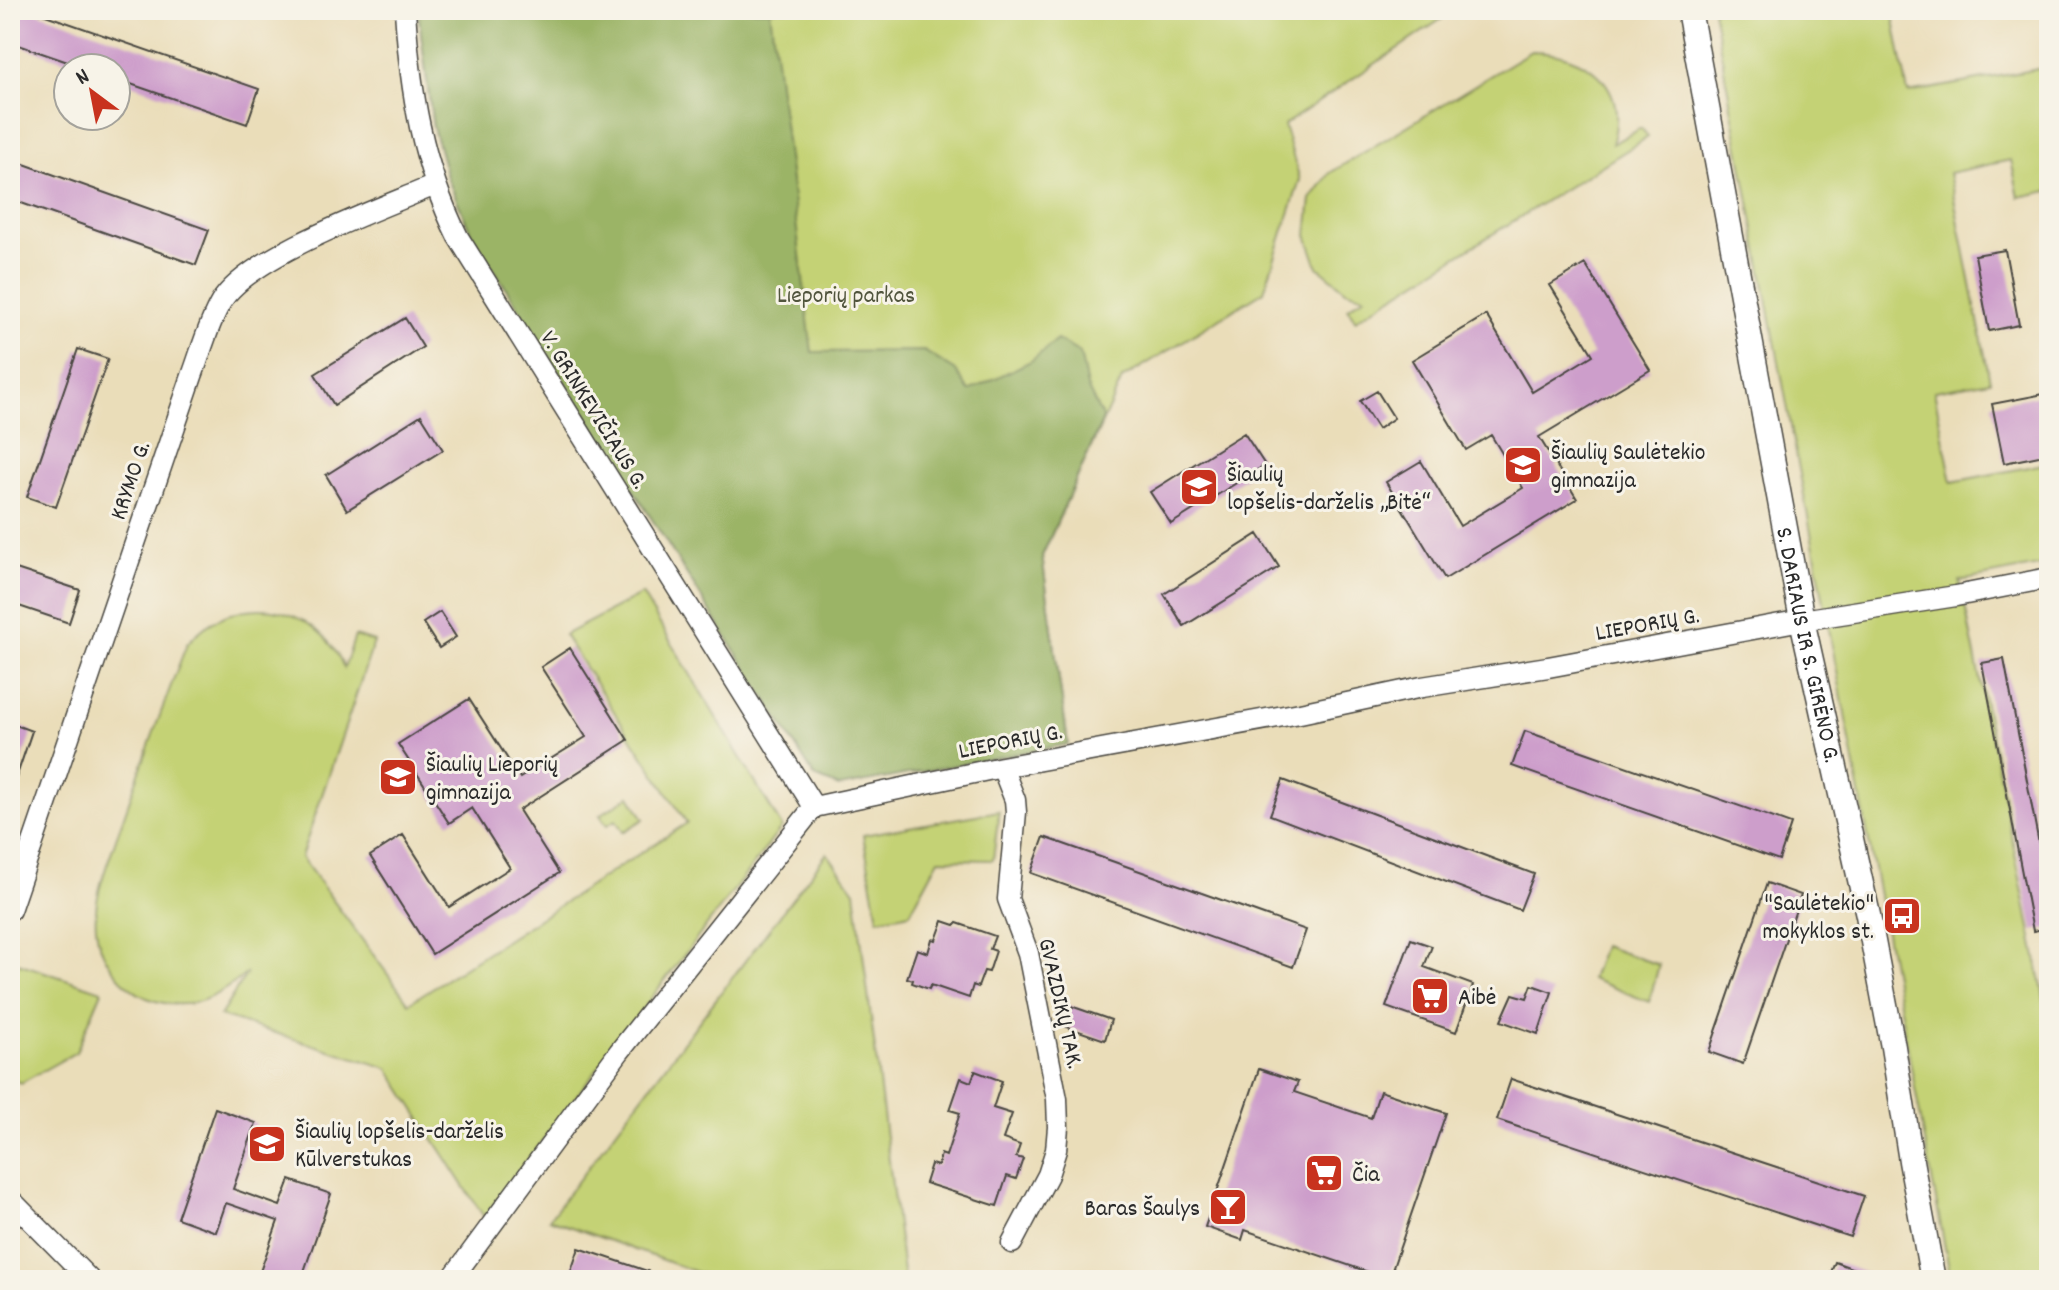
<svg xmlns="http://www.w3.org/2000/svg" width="2059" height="1290" viewBox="0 0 2059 1290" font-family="Dekko,sans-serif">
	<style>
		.green { fill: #c4d274; stroke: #787e50; stroke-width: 2 }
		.forest { fill: #9bb466; stroke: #637048; stroke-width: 2 }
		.building { fill: #cd9ecb }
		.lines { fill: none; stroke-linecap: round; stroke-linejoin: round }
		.minor-casing { stroke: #484640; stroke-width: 23 }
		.tertiary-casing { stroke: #484640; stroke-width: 27 }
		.minor { stroke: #fff; stroke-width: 20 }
		.tertiary { stroke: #fff; stroke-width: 24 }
		.labels { text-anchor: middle; stroke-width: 6; stroke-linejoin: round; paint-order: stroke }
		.park-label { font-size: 24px; fill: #51553d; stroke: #f7f3e8 }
		.street-label { font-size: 24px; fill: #2b2b2b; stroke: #f7f3e8 }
		.poi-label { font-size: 24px; fill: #2b2b2b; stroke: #f7f3e8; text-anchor: start }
	</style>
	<rect width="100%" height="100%" fill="#f7f3e8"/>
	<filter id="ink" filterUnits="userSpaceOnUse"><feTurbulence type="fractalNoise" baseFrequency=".0125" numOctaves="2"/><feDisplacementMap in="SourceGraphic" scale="16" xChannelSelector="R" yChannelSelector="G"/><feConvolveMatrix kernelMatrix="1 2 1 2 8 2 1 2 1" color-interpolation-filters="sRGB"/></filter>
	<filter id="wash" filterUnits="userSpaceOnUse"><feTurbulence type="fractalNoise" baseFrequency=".006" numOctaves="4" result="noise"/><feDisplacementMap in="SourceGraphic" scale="32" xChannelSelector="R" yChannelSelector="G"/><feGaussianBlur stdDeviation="1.8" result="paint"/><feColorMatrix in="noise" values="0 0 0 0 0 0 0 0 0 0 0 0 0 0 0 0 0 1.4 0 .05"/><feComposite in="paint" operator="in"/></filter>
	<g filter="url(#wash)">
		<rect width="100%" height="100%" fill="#eaddb9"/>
		<path class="green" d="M418,10h1037l-171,115 16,55 -36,111 -142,88 -80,177 26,188 -229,43 -24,-10 -344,-544 -24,-56 -14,-50z
			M1713,10h179l16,83 141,-26v124l-30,6 -8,-37 -62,13 41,208 -56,10 18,91 97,-19v101l-89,17 89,441v258h-98z
			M1531,51c55,1 99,33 81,93l29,-16 7,9 -293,183 -7,-12 17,-12 -19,-6 -28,-23 -11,-32 4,-36 19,-26z
			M642,594l140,233 -298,390 -96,-149 -168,-52 27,-43c-31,25 -59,41 -100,25 -26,-11 -49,-43 -51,-71 -3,-32 12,-63 22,-94 22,-63 44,-126 69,-189 46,-55 129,-44 157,24l11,-32 19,6 -73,215 108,146 278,-180 -123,-188z
			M630,796l14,23 -21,13 -7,-12 -9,5 -7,-10z
			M999,811l-6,49 -54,-1 -29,54 -32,6 -15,-84z
			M827,853l28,38 49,389h-186l-169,-61z
			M1603,946l56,19 -10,37 -58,-23z
			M18,963l84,28 -26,61 -55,31 -11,-4v-94z"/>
		<path class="forest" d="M418,10h352l42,342 112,-1 32,20 13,20 62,-30 26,-21 23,13 7,34 16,32 -61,137 26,188 -229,43 -24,-10 -344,-544 -24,-56 -14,-50z"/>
		<g id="blocks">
			<path class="building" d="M10,10h21l228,79 -12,35 -131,-45v-11h-31l-75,-26z
				M10,159l199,71 -13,35 -186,-66z
				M2005,250l14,75 -30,6 -14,-76z
				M1585,264l65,106 -111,67 38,62 -132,80 -59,-97 35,-21 39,65 63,-38 -32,-53 -25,15 -54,-90 74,-45 46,77 61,-37 -43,-70z
				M405,318l18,29 -89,58 -19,-31z
				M78,349l30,10 -52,148 -29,-10z
				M1377,391l17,27 -16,11 -18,-28z
				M2049,393v61l-45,9 -12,-59z
				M421,415l22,35 -96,60 -21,-35z
				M1244,433l21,32 -94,59 -21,-32z
				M1258,534l21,33 -95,59 -20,-32z
				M10,567l70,23 -11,33 -59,-20z
				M440,612l16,25 -17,11 -16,-25z
				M570,648l58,92 -109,70 40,63 -127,81 -62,-98 33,-21 46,72 61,-39 -38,-60 -23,15 -51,-79 71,-45 51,79 66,-41 -45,-70z
				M2004,659l45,238v31l-16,3 -51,-268z
				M10,723l22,8 -19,56 -3,-1z
				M1525,731l266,93 -12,36 -267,-94z
				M1283,780l251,94 -14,36 -250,-95z
				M1044,837l262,93 -13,37 -262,-94z
				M1767,883l34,12 -58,169 -34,-12z
				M943,921l12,4 2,-2 38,13 -5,13 6,2 -7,21 -5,-1 -6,16 -5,-2 -4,13 -38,-13 -2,4 -17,-6 1,-3 -6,-2 10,-29 11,4 4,-14 4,1z
				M1411,939l21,7 -8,21 49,18 -17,47 -70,-25z
				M1532,985l20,7 -14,42 -37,-13 12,-27 14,4z
				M1068,1005l43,15 -6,20 -44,-15z
				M1259,1069l39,13 -4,10 77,26 9,-27 66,22 -57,166 -144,-49 -3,10 -37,-13z
				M975,1071l27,10 -9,27 19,6 -9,25 17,6 -4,12 7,2 -7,20 -9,-3 -10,30 -72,-23 6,-19 7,2 3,-12 5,2 14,-43 -10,-3 11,-32 10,4z
				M1511,1079l353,117 -14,41 -353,-117z
				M215,1108l41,15 -23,66 47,17 10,-26 41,14 -30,86h-44l21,-59 -52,-18 -10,29 -39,-14z
				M579,1248l86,29v3h-97z
				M1835,1262l44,16 -1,2h-50z"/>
		</g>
	</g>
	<g filter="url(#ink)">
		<use href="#blocks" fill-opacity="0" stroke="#484640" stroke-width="2"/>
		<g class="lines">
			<defs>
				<path id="minor" d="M405,10c5,80 17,155 53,227l356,570
					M1002,767l13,33 1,12 -8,87 20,54 29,146 1,28 -2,23 -8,25 -36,68
					M10,910l182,-534c9,-24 16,-52 29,-74 28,-47 161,-94 214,-117
					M10,1199l80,81
					M451,1280l168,-228 195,-245 188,-40 298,-54 122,-26 126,-20 254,-47 154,-24 93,-18"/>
				<g id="tertiary">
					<path id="s1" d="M1689,10l113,610 66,295 25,132 18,114 22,119"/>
				</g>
			</defs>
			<use href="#minor" class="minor-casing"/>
			<use href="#tertiary" class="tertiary-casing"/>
			<use href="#minor" class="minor"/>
			<use href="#tertiary" class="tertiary"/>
		</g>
	</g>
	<defs>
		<symbol id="school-square" viewBox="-11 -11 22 22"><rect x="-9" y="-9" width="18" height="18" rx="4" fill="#c8321e" stroke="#f7f3e8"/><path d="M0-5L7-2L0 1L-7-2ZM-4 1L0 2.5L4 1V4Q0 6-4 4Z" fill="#fff"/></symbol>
		<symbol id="bus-square" viewBox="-11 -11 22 22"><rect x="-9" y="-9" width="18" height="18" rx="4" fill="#c8321e" stroke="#f7f3e8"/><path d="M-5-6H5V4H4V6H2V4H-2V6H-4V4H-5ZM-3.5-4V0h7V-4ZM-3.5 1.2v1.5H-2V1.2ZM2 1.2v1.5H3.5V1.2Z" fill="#fff"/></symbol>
		<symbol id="supermarket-square" viewBox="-11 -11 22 22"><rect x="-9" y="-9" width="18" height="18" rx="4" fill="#c8321e" stroke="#f7f3e8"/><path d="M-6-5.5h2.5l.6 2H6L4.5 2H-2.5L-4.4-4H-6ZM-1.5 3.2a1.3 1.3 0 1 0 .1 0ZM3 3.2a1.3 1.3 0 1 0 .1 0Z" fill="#fff"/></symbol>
		<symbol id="bar-square" viewBox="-11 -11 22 22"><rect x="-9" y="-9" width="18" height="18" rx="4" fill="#c8321e" stroke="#f7f3e8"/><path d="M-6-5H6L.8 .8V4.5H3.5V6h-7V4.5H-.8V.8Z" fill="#fff"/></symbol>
	</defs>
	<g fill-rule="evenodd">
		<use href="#school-square" x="1501" y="443" width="44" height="44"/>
		<use href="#school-square" x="1177" y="465" width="44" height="44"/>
		<use href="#school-square" x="376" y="755" width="44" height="44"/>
		<use href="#bus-square" x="1880" y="894" width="44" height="44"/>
		<use href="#supermarket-square" x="1408" y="974" width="44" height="44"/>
		<use href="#school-square" x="245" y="1122" width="44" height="44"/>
		<use href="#supermarket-square" x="1302" y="1151" width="44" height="44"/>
		<use href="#bar-square" x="1206" y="1185" width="44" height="44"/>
	</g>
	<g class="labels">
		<g class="park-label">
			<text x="846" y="302">Lieporių parkas</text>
		</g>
		<g class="street-label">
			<text transform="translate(595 409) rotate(58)" y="8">V. GRINKEVIČIAUS G.</text>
			<text transform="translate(129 480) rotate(-71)" y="8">KRYMO G.</text>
			<text transform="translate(1647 623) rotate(-10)" y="8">LIEPORIŲ G.</text>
			<text dy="8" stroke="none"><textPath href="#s1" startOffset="646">S. DARIAUS IR S. GIRĖNO G.</textPath></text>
			<text transform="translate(1010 740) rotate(-11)" y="8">LIEPORIŲ G.</text>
			<text transform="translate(1062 1003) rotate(77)" y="8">GVAZDIKŲ TAK.</text>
		</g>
		<g class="poi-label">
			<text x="1551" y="459">Šiaulių Saulėtekio<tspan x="1551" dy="28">gimnazija</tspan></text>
			<text x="1227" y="481">Šiaulių<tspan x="1227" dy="28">lopšelis-darželis „Bitė“</tspan></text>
			<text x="426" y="771">Šiaulių Lieporių<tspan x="426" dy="28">gimnazija</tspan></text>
			<text x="1874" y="910" text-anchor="end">"Saulėtekio"<tspan x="1874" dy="28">mokyklos st.</tspan></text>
			<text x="1458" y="1004">Aibė</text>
			<text x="295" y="1138">Šiaulių lopšelis-darželis<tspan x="295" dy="28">Kūlverstukas</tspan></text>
			<text x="1352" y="1181">Čia</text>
			<text x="1200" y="1215" text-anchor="end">Baras Šaulys</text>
		</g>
	</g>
	<rect width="2059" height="1290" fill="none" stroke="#f7f3e8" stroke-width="40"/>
	<g transform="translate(92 92) rotate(328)"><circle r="38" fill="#f7f3e8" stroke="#a5a39c" stroke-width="2"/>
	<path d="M0-6L14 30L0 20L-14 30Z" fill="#c8321e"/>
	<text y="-12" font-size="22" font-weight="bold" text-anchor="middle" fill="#2b2b2b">N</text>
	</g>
</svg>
